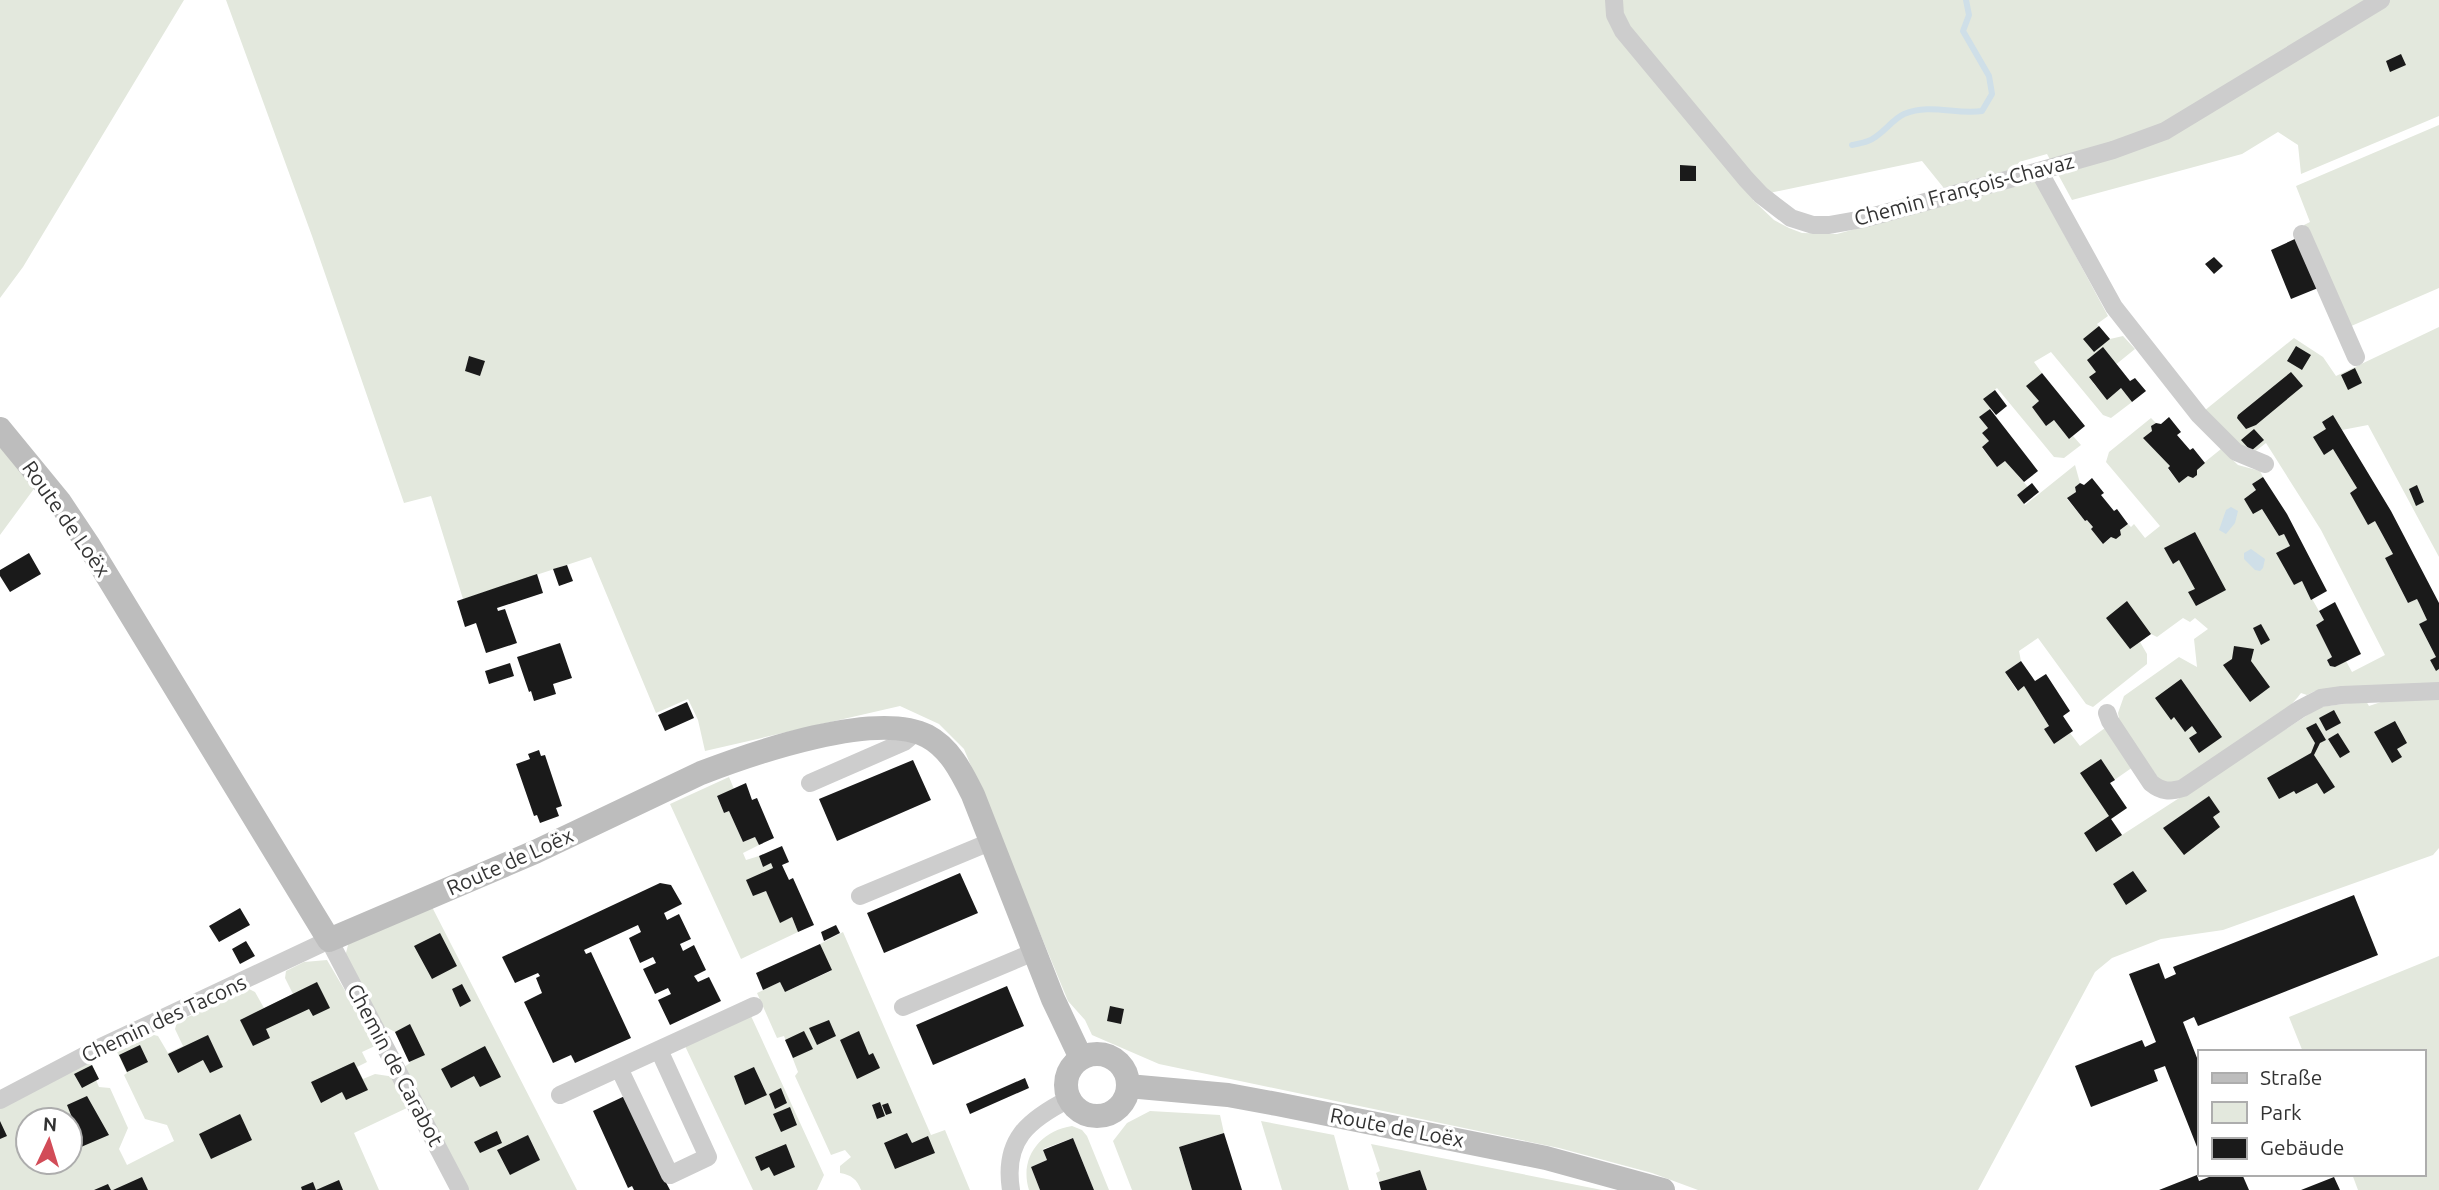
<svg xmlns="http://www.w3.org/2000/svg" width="2439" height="1190" viewBox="0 0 2439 1190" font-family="Ubuntu,sans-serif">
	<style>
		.green { fill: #e3e8dd; fill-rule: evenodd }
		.water { fill: #cfdfe8 }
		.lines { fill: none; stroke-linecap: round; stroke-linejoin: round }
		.stream { stroke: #cfdfe8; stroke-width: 6 }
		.building { fill: #1a1a1a }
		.street { stroke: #cdcdcd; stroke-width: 18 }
		.secondary { stroke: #bdbdbd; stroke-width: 24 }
		.labels { text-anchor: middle; stroke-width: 7; stroke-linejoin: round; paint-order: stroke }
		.street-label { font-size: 21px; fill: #333; stroke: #fff }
	</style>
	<rect width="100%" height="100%" fill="#fff"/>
	<path class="green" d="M0,0h184l-161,267 -23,31z
		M226,0h2213v116l-138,58 -3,-29 -20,-13 -36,22 -170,46 -25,-46 -28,8v9l-72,21 -25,-31 -148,31 -21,8 21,20 15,8 13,5 35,1 198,-54 73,136 -11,8 13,15 13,-3 12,13 -42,34 14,16 14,-11 11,14 -21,16 -8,-3 -52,-63 -17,10 8,11 -15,13 12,15 -7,6 14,18 8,-5 15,19 4,-3 8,9 -17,13 -10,-1 -57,-69 -13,11 7,10 -12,8 9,11 -6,5 7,8 -7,7 15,19 8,-6 23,26 -11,8 8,10 50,-40 5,18 -5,4 1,5 -9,7 18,22 2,-1 6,7 -2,2 12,15 25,-20 3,3 3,-3 11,14 15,-12 -54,-64 3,-10 42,-34 5,5 -5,3 1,5 -8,7 26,28 -2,3 11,14 42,-34 17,16 22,6 3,6 -11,7 4,6 -12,9 9,14 9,-4 17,27 5,-2 6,12 -4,23 8,16 8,-4 22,39 -8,5 16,32 -5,3 3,6 5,1 11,-6 6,11 33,-17 -64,-125 -55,-87 -13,10 -21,-12 -28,-30 90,-73 29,19 13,19 103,-49v230l-71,-132 -26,5 -20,-8 4,7 -2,25 9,-5 24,39 -7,5 25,28 18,33 -8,4 23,45 9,-4 10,21 -8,4 17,33 -6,3 6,10 3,-1v15l-124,7 -8,4 -6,-2c-25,34 -86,65 -123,88l-9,2 -10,-4 -39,-55 -2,-11 6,-17 55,-39 18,10 -3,-28 14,-10 -13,-11 -5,4 -7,-4 -26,19 -6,-3 -11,8 7,12v10l-54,43 -7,-3 -48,-66 -19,13 2,10 -16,11 12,19 7,-5 25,40 -5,3 10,15 16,-11 10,13 25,-18 28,39 -23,16 17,25 -16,11 11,16 198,-128 46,-6 3,5 18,-6 52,-3v151l-6,7 -210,75 -62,9 -49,19 -17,14 -117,218h-280l-46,-17 -93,-25 -400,-84 -67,-29 -7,-15 -17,-19 -104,-252 -25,-25 -39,-18 -195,45 -7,-31 -10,-21 -32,14 -65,-156 -128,42 -32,-103 -27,7 -92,-267z
		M2439,125v163l-90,39 -45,-102 6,-3 -14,-36z
		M0,442l36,44 -36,49z
		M729,777l5,12 -17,8 7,16 5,-2 14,31 12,-5 4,8 -16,8 3,7 13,-4 4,11 8,-4 2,5 -12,25 5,-2 15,31 11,-5 6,15 -57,27 -71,-155z
		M431,905l146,285h-109l-64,-123 6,-4 -15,-31 -13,-7 -37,-68 4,-16z
		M843,932l88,203 14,-5 25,60h-109c-4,-11 -10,-15 -21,-17v-7l11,-9 -6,-7 -14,5 -36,-79 3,-4 -14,-36 -7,2 -20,-45 23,-11 5,10 46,-21 -11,-27z
		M2439,956v234h-81l-6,-16h71v-122h-120l-14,-35z
		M327,960l50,85 -15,7 5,10 -10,5 6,12 12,-5 20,3 14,30 -55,26 25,57h-379v-85l85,-43 7,3 7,14 -3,1 3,7 11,1 18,40 -9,21 8,16 47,-24 -7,-16 -22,-6 -21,-44 3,-2 -10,-21 37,-17 4,1 10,17 15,-7 -8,-17 2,-7 72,-33 6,3 9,16 29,-14 -8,-16 1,-7 18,-9zM28,1120h42v42h-42z
		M751,1016l73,159 -7,15h-64l-68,-144z
		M1150,1111l70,4 4,18 -45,14 13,43h-60l-19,-49 14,-18z
		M1261,1121l73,14 15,55h-67z
		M1072,1126l10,4 5,6 22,54h-15l-21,-52 -30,11 4,11 -16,7 9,23h-11c-10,-32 11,-59 43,-64z
		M1371,1144l231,46h-175l-7,-20 -41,12 -3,-9 4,-2z"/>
	<path class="water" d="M2231,507l7,4 -3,12 -9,11 -7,-4 7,-20z
		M2251,549l14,10 -2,9 -3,3 -5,-1 -11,-11v-6z"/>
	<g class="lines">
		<path class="stream" d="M1852,145c5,-1 11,-2 16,-4 14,-5 23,-21 36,-27 26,-11 52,1 78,-3l10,-17 -3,-18 -26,-45 6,-16 -3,-15"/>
	</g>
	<path class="building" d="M2401,54l5,11 -16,7 -4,-11z
		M1680,165l16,1v15h-16z
		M2297,238l21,50 -27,11 -20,-49z
		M2214,257l9,9 -9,8 -9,-10z
		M2099,326l11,13 -16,13 -11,-13z
		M2296,346l15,9 -9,15 -15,-9z
		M2103,347l27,34 5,-3 11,13 -14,11 -11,-14 -14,12 -18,-23 7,-5 -9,-12z
		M469,356l16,5 -5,15 -15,-5z
		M2355,368l7,15 -14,7 -7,-15z
		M2291,372l12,14 -47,39 -10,4 -9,-11 1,-3z
		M2042,373l43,53 -16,13 -15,-19 -8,6 -14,-19 7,-6 -13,-15z
		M1995,390l12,16 -11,9 -13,-16z
		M1990,409l48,62 -14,11 -19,-21 -8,6 -15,-20 7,-6 -7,-8 6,-5 -9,-11z
		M2333,415l58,96 48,92v66l-3,2 -6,-11 6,-3 -17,-33 8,-4 -8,-17 -2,-4 -9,4 -23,-45 8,-4 -18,-33 -7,4 -18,-32 7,-5 -24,-39 -9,6 -11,-18 13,-8 -4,-7z
		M2169,417l12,15 -4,3 13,15 3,-2 12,15 -8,7v5l-4,3 -5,-2 -9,7 -11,-15 2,-2 -27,-28 9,-7 -1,-5 5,-3 5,1z
		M2254,429l10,11 -13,11 -10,-11z
		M2263,477l24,37 40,77 -16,9 -9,-19 -8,4 -18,-32 14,-7 -6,-12 -5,2 -17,-27 -9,5 -9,-15 12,-9 -4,-6z
		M2092,478l12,15 -3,2 13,16 3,-2 11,15 -8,6 1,5 -5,4 -5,-2 -8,7 -12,-15 2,-2 -6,-7 -2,1 -18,-23 9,-6 -1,-5 5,-4 4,2z
		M2032,483l7,9 -15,12 -7,-9z
		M2417,485l7,17 -8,4 -7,-17z
		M2195,532l31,58 -30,16 -8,-14 7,-3 -16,-29 -6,4 -9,-16z
		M29,553l12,21 -31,18 -10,-16v-6z
		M567,565l6,16 -14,5 -6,-17z
		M537,574l6,19 -46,15 1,3 7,-2 12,34 -31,10 -10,-30 -11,4 -8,-26z
		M2127,601l24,33 -21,15 -24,-31z
		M2335,602l26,52 -26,13 -5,-1 -3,-6 5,-3 -16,-32 8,-5 -5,-9z
		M2261,624l9,16 -9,5 -8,-17z
		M560,643l12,35 -19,6 3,10 -22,7 -3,-10 -2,1 -12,-35z
		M2234,646l20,3 -3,12 19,26 -20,15 -27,-37 9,-6z
		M2021,661l14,20 11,-7 24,37 -7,5 10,15 -19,13 -10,-15 5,-3 -25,-40 -6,5 -13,-19z
		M510,663l4,13 -25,8 -4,-13z
		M2181,679l41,58 -23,16 -10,-15 8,-5 -5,-7 -7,6 -11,-15 -3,3 -16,-22z
		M687,702l7,16 -29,13 -7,-16z
		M2334,710l7,13 -15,8 -7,-13z
		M2395,721l12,22 -10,6 5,8 -10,6 -18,-31z
		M2316,723l10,17 -6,3 -6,12 21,32 -11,7 -7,-11 -21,11 -2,-3 -15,8 -12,-21 44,-25 4,-10 -9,-15z
		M2338,733l12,19 -10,6 -12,-19z
		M539,750l2,6 4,-1 17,51 -6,2 3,8 -19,7 -3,-8 -3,1 -18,-52 14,-5 -2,-5z
		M2101,759l14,21 -5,3 17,25 -16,11 11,16 -26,17 -12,-19 25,-17 -29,-43z
		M913,760l18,40 -94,41 -18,-42z
		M746,783l6,17 5,-2 17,40 -15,7 -4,-8 -12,5 -14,-31 -5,2 -7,-17z
		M2209,796l11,16 -7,5 7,10 -36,28 -21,-27z
		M782,846l7,16 -7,3 7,15 4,-2 21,47 -16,7 -6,-15 -12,6 -14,-32 -13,5 -7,-16 27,-12 -2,-5 -8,4 -4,-11z
		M2133,871l14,20 -21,14 -13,-21z
		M960,873l18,40 -94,40 -17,-40z
		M660,883l11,2 11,19 -18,9 3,7 12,-6 12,25 -11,5 3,7 11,-6 12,25 -12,6 4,6 11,-5 12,24 -51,24 -12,-25 13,-6 -3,-6 -13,6 -12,-25 13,-6 -3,-6 -13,6 -11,-25 12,-6 -3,-7 -54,25 2,4 5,-2 40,86 -56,25 -4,-8 -18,8 -29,-61 18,-9 -6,-15 4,-2 -2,-3 -23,10 -13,-26z
		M2354,895l24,60 -180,71 -4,-9 -11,5 16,41v89l-34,-86 -11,4 4,11 -67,26 -16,-41 67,-26 3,7 11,-5 -27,-68 30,-11 6,16 11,-5 -3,-7z
		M240,908l10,17 -31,17 -10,-16z
		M836,925l4,8 -16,8 -3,-9z
		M440,933l17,33 -25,13 -18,-33z
		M246,941l9,15 -15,8 -8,-15z
		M820,944l12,26 -47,22 -5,-10 -17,8 -7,-17z
		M317,982l13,26 -17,8 -4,-7 -43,20 4,9 -17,8 -13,-26z
		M462,984l9,17 -11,6 -8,-18z
		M1007,986l17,40 -91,39 -17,-40z
		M1110,1006l14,3 -3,15 -14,-3z
		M829,1020l7,16 -19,9 -8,-17z
		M410,1024l15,31 -16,7 -14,-30z
		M804,1031l9,18 -20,9 -8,-18z
		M859,1031l10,24 4,-2 7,15 -23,11 -17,-39z
		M208,1035l15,32 -13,6 -7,-13 -25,13 -10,-19z
		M140,1045l8,17 -21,10 -8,-17z
		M485,1046l16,31 -21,10 -6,-11 -23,12 -10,-19z
		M354,1062l14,28 -22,10 -4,-8 -21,11 -10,-21z
		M92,1065l7,14 -17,9 -8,-14z
		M754,1067l13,28 -22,10 -11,-29z
		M1025,1078l4,10 -59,26 -4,-10z
		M781,1088l6,15 -12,6 -6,-15z
		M629,1094l32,79 9,17h-36l-2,-4 -4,2 -35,-77z
		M87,1096l22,39 -35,15 -4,-9v-14l5,-2 -8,-20z
		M880,1102l5,14 -8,3 -5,-14z
		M888,1103l4,10 -6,2 -4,-10z
		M790,1107l7,18 -16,7 -8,-18z
		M240,1114l12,26 -41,19 -12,-25z
		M0,1121l7,15 -7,3z
		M497,1131l5,12 -22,10 -6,-11z
		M907,1133l5,10 16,-7 7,17 -40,16 -11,-26z
		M1224,1133l18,57h-50l-13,-43z
		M528,1135l12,25 -30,15 -13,-25z
		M1073,1138l21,52h-54l-9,-23 16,-7 -4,-10z
		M786,1144l9,23 -21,9 -5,-9 -8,4 -6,-14z
		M1420,1170l7,20h-46l-2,-8z
		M2208,1174h34l7,16h-90l38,-15 2,6 10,-4z
		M142,1177l6,13h-35z
		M2334,1177l6,13h-39z
		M339,1180l4,10h-41l-1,-3 12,-5 3,8z
		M108,1184l3,6h-17z"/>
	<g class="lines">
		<path class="street" d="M1614,0l1,15 8,16 123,148 15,16 30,23 22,7h16l34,-6 176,-48 74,-21 52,-19 216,-131
			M2039,171l75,136 85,108 37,37 29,12
			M2302,234l54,123
			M2107,713l3,8 41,62c11,9 19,9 32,5l117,-79 21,-11 21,-3 97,-4
			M810,783l94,-41 12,-10
			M860,896l130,-54
			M903,1007l131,-55
			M619,1068l51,107 38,-18 -49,-107
			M560,1095l194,-89
			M0,1100l99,-52 230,-108 131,250
			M1011,1190c-8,-50 17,-70 58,-91"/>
		<path class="secondary" d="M0,429l59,72 30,45 240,394 206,-88 166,-79c52,-20 175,-63 226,-37 23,12 35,37 46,59l80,204 28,59
			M1066 1085a31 31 0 1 1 62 0a31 31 0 1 1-62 0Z
			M1128,1086l100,9 49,9 269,54 117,32"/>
	</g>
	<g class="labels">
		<g class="street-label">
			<text transform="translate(1964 190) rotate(-15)" y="7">Chemin François-Chavaz</text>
			<text transform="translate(66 519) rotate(55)" y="7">Route de Loëx</text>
			<text transform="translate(510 862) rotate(-24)" y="7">Route de Loëx</text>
			<text transform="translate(164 1019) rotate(-25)" y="7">Chemin des Tacons</text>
			<text transform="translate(395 1065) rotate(62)" y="7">Chemin de Carabot</text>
			<text transform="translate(1397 1128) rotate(11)" y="7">Route de Loëx</text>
		</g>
	</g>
	<rect x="2198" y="1050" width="228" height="126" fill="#ffffff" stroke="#adadad" stroke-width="2"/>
	<rect x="2212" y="1073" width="35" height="10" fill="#bdbdbd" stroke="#adadad" stroke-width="2"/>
	<text x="2260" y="1085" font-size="21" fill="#333333">Straße</text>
	<rect x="2212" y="1102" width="35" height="21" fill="#e3e8dd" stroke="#adadad" stroke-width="2"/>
	<text x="2260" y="1120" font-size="21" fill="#333333">Park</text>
	<rect x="2212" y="1138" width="35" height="21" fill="#1a1a1a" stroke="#adadad" stroke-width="2"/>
	<text x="2260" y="1155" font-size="21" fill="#333333">Gebäude</text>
	<g transform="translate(49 1141) rotate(4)"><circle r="33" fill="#ffffff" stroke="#adadad" stroke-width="2"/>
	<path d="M0-5L12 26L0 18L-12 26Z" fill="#d24c58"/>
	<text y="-10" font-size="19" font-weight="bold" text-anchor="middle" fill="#333333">N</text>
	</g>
</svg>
